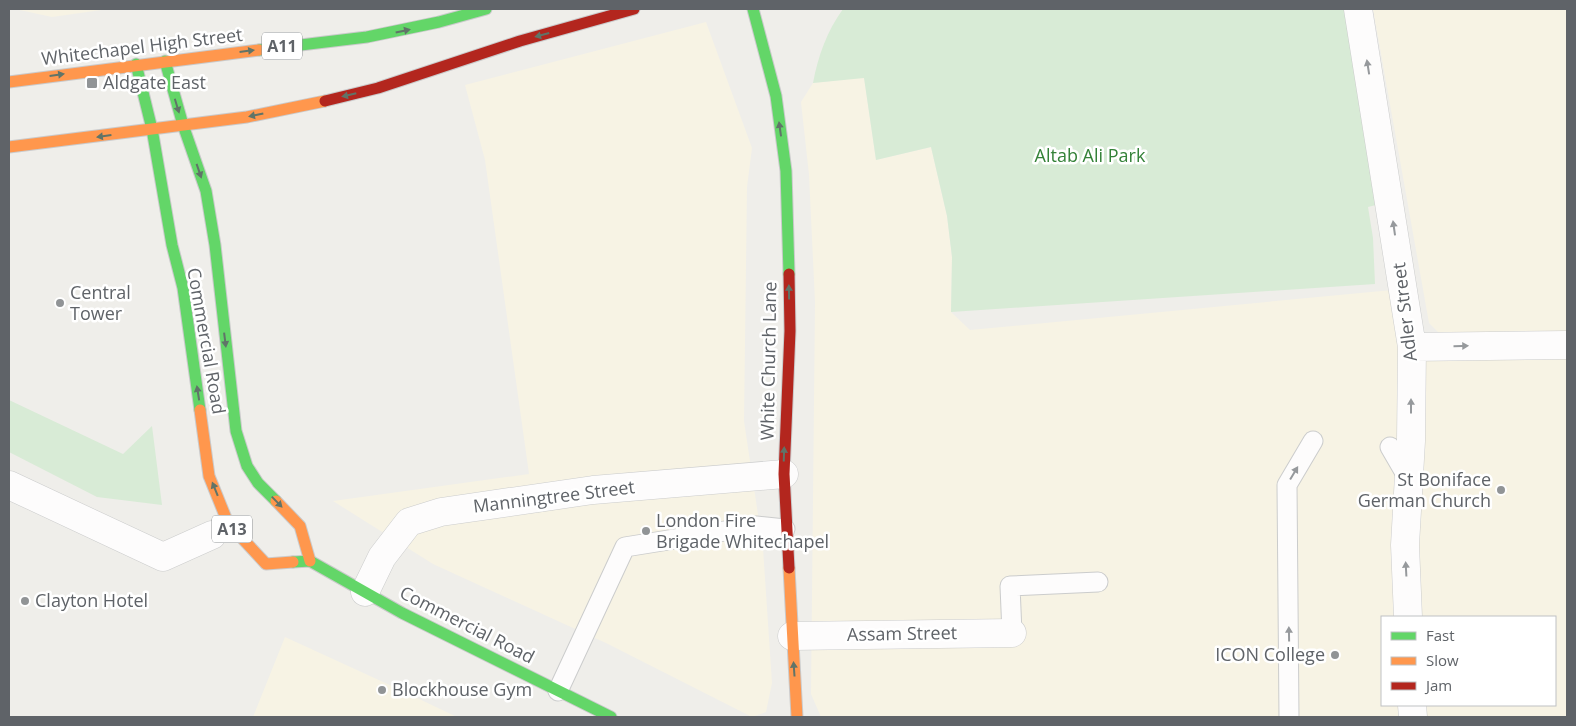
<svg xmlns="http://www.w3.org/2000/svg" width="1576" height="726" viewBox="0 0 1576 726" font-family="'Open Sans',sans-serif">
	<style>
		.commercial { fill: #f7f3e4; fill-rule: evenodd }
		.green { fill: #d8ebd6 }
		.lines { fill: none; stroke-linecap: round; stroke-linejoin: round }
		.lane-casing { stroke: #cbcccc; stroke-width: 21 }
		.street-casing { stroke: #cbcccc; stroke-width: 29 }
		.fast-casing { stroke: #cacacb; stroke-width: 13 }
		.slow-casing { stroke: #cacacb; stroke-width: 13 }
		.jam-casing { stroke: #cacacb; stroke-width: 13 }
		.lane { stroke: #fdfcfc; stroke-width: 19 }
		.street { stroke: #fdfcfc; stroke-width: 28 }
		.fast { stroke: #63d668; stroke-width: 11 }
		.slow { stroke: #ff974d; stroke-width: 11 }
		.jam { stroke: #b3261e; stroke-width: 11 }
		.oneway { fill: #607468 }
		.oneway2 { fill: #96999c }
		.poi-dot { fill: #919496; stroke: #fff; stroke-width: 2 }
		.labels { text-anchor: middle; stroke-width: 5; stroke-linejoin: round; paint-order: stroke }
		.shield { fill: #fff; stroke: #8f9295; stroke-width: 1 }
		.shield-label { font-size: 16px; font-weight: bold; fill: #5f6368 }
		.street-label { font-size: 18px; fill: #5f6368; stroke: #fff }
		.poi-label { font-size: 18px; fill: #5f6368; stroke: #fff; text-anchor: start }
		.park-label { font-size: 18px; fill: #348238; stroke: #fff }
	</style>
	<rect width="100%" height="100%" fill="#efeeea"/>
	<path class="commercial" d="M15,9h93l-56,8z
		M1373,9h194v328l-120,4 -18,-18z
		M706,22l46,126 -5,39 -3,234 19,127 9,135 -6,29 -14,5 -146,-74 -173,-79 -100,-63 196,-27 -44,-314 -20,-75z
		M864,77l12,83 55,-13 16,69 5,41 -1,55 19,18 433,-41 9,59 155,-2v371h-746l-10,-23 4,-392 -6,-127 -8,-73 12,-19zM1382,617h173v88h-173z
		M285,637l109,50 63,30h-204z"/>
	<path class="green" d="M843,9h503l30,196 -8,2 5,31 2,46 -424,28 1,-55 -5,-41 -16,-69 -55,13 -12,-82 -51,5c5,-27 14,-52 30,-74z
		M9,400l114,54 29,-28 10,79 -65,-8 -88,-45z"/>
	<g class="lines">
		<defs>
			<path id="lane" d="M1390,447l18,31
				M1012,633l-2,-47 88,-4
				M558,691l67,-144 131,-21 29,3
				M1289,717l-2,-232 26,-44"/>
			<path id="street" d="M1358,9l54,338 -1,94 -6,104 3,72
				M1412,347l155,-2
				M9,485l154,72 49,-22
				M365,592l17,-35 27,-35 32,-10 152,-22 191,-16
				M792,636l220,-3
				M1412,705l1,12"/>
			<path id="fast" d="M753,9l23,87 10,75 3,103
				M259,50l108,-13 72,-15 47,-13
				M165,61l18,64 23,66 9,54 21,186 11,35 11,17 18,18
				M136,64l16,65 20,116 11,43 17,122
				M293,562l17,-1 92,52 209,104"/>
			<path id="slow" d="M9,82l250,-32
				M9,147l238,-30 78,-16
				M200,410l9,66 19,47 38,41 27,-2
				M276,501l24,25 10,35
				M789,568l8,149"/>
			<path id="jam" d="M325,101l53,-13 142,-47 114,-32
				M789,274l1,57 -6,143 5,94"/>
		</defs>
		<use href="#lane" class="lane-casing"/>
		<use href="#street" class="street-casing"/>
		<use href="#fast" class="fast-casing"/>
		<use href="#slow" class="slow-casing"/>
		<use href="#jam" class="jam-casing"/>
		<use href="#lane" class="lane"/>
		<use href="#street" class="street"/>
		<use href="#fast" class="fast"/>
		<use href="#slow" class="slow"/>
		<use href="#jam" class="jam"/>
	</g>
	<defs><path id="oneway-solid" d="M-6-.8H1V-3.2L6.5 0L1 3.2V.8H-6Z" transform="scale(1.25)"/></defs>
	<g class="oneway">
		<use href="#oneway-solid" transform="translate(403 31) rotate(-12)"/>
		<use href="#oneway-solid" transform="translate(542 35) rotate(165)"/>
		<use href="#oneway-solid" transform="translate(247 51) rotate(-7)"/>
		<use href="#oneway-solid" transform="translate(57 75) rotate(-8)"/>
		<use href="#oneway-solid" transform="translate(349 95) rotate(167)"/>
		<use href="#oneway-solid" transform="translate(177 106) rotate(73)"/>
		<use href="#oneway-solid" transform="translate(256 115) rotate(168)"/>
		<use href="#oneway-solid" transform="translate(780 129) rotate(-98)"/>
		<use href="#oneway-solid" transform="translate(104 136) rotate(172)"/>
		<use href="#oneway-solid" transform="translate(199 171) rotate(71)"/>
		<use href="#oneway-solid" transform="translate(789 292) rotate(-91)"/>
		<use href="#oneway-solid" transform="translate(225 340) rotate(83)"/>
		<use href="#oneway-solid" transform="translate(198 393) rotate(-99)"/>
		<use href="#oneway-solid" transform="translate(784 454) rotate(-88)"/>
		<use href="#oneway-solid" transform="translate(215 489) rotate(-112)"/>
		<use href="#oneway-solid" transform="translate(277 502) rotate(46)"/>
		<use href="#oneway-solid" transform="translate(794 669) rotate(-94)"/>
	</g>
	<g class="oneway2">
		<use href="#oneway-solid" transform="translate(1368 67) rotate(-99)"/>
		<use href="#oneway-solid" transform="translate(1394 228) rotate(-98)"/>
		<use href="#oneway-solid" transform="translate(1461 346) rotate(-1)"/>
		<use href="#oneway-solid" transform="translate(1411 406) rotate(-90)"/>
		<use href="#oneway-solid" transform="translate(1294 473) rotate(-59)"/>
		<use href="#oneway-solid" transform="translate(1406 569) rotate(-93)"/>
		<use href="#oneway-solid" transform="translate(1289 634) rotate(-91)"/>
	</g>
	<g class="poi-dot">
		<rect x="86" y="77" width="12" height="12" rx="2.5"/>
		<circle cx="60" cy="303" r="5"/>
		<circle cx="1501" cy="490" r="5"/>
		<circle cx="646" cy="531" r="5"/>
		<circle cx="25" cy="601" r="5"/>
		<circle cx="1335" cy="655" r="5"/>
		<circle cx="382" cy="690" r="5"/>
	</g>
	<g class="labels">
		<g class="shield">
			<rect x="262" y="32.5" width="40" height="27" rx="4"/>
			<rect x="212" y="515.5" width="40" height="27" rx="4"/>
		</g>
		<g class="shield-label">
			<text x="282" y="52">A11</text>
			<text x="232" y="535">A13</text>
		</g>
		<g class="street-label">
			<text transform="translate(142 47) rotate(-7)" y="6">Whitechapel High Street</text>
			<text transform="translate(1405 312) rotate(-97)" y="6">Adler Street</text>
			<text transform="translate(206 341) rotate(80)" y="6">Commercial Road</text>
			<text transform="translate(769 361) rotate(-89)" y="6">White Church Lane</text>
			<text transform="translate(554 497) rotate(-7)" y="6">Manningtree Street</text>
			<text transform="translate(467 625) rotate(27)" y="6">Commercial Road</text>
			<text transform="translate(902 634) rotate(-1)" y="6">Assam Street</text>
		</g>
		<g class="poi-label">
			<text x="103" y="89">Aldgate East</text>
			<text x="70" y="299">Central<tspan x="70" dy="21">Tower</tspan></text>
			<text x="1491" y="486" text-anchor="end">St Boniface<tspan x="1491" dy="21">German Church</tspan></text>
			<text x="656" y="527">London Fire<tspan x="656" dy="21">Brigade Whitechapel</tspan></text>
			<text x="35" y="607">Clayton Hotel</text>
			<text x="1325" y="661" text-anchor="end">ICON College</text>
			<text x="392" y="696">Blockhouse Gym</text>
		</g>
		<g class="park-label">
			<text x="1090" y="162">Altab Ali Park</text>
		</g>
	</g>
	<rect width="1576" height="726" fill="none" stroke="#5f6368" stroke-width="20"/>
	<rect x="1381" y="616" width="175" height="90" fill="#ffffff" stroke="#bfc1c3"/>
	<rect x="1391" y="632" width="25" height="8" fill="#63d668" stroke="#bfc1c3"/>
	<text x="1426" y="641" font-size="15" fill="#5f6368">Fast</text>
	<rect x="1391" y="657" width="25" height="8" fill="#ff974d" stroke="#bfc1c3"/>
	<text x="1426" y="666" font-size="15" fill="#5f6368">Slow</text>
	<rect x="1391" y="682" width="25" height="8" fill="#b3261e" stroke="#bfc1c3"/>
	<text x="1426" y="691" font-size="15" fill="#5f6368">Jam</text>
</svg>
